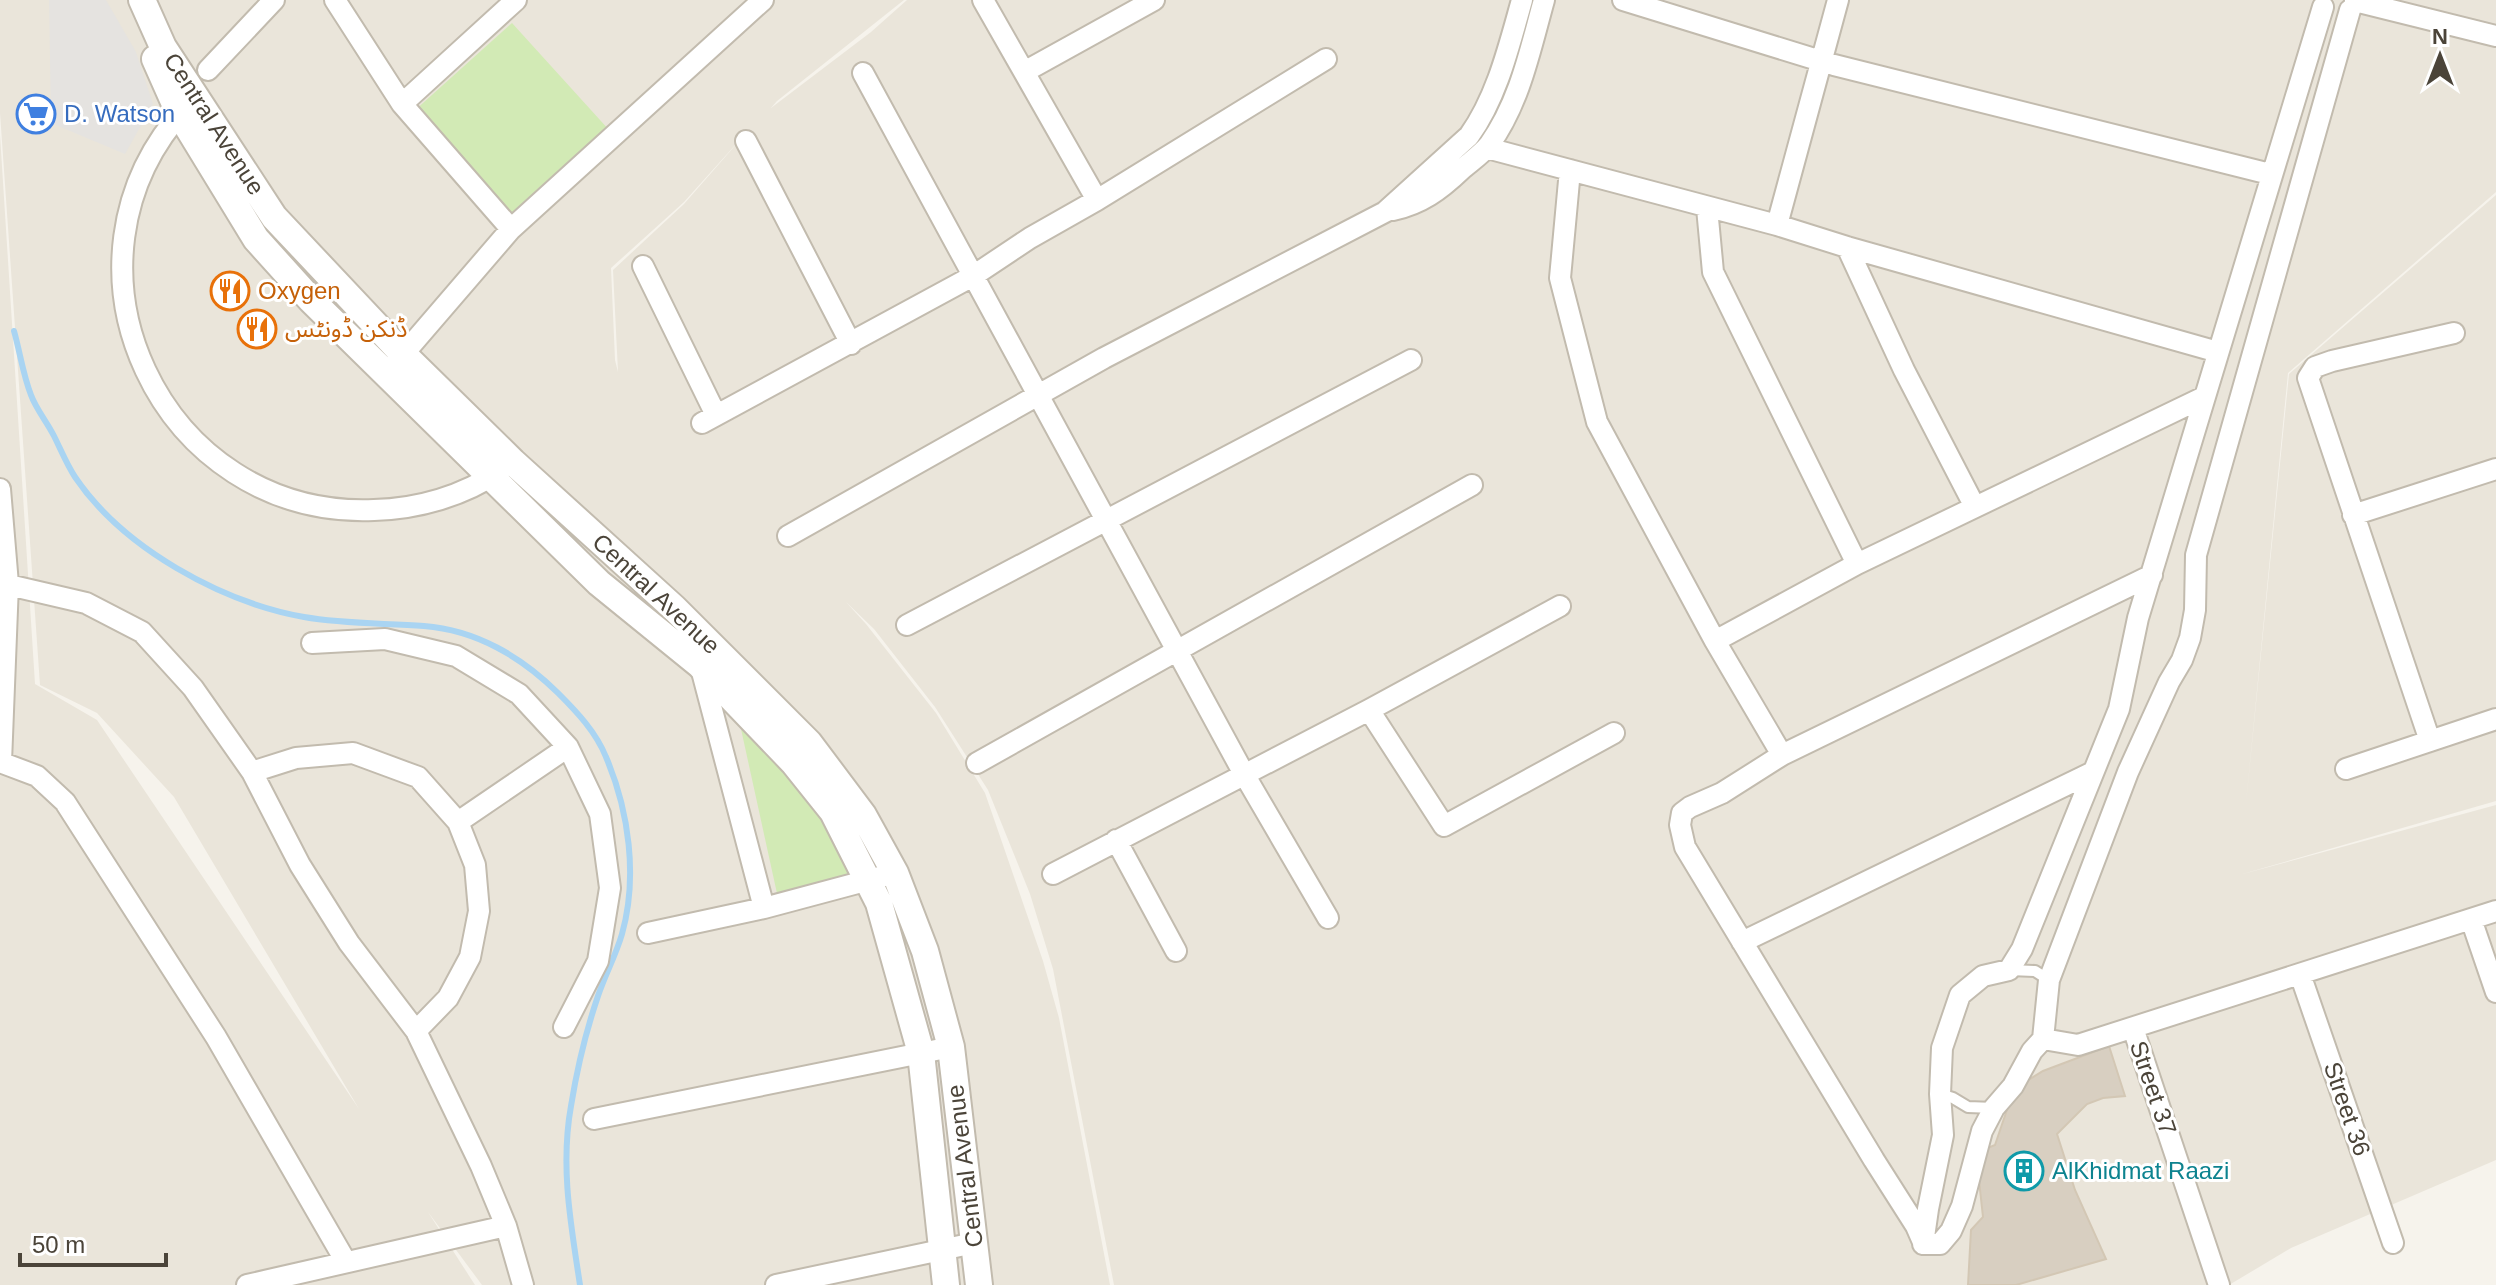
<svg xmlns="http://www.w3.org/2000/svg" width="2496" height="1285" viewBox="0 0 2496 1285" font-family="Arial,'Noto Sans Arabic',sans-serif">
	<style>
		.residential { fill: #eae5da; fill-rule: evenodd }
		.green { fill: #d2eab5 }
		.parking { fill: #e5e3e0 }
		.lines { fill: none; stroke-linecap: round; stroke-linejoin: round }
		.stream { stroke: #a9d4f2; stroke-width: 6 }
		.building { fill: #d8cfc1; stroke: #d3c7b4; stroke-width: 2 }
		.service-casing { stroke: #c2bbae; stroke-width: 14 }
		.minor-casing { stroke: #c2bbae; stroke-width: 24 }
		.tertiary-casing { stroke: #c2bbae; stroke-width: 30 }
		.service { stroke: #fff; stroke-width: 10 }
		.minor { stroke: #fff; stroke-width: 20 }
		.tertiary { stroke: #fff; stroke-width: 26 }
		.labels { text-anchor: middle; stroke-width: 6; stroke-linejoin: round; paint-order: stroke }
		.shop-label { font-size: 24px; fill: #366cbe; stroke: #fff; text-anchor: start }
		.street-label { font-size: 24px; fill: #4b4439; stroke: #fff }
		.food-label { font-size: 24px; fill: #c56008; stroke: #fff; text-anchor: start }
		.culture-label { font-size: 24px; fill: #0d838f; stroke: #fff; text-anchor: start }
	</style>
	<rect width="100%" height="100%" fill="#f6f3ec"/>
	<path class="residential" d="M0,0h904l-127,101 -6,7 100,-76 36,-32h1589v192l-208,181 -42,430 43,-429 207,-179v606l-257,74 257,-70v355l-205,88 -62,37h-1115l-61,-316 -23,-75 -42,-104 -53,-83 -61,-78 -28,-27 20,22 70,89 49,80 58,168 16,57 51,267h-628l-54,-73 47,73h-475v-1150l35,549 62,36 262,389 -185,-312 -77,-84 -57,-28 -40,-572zM746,133l-62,71 -71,66 5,102 -3,-12 -4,-92 73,-66z"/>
	<path class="green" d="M512,23l98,108 -99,89 -98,-108z
		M741,729l22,20 47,52 51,77 -83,20z"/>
	<path class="parking" d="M49,0h57l30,52 17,52 -28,50 -74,-31z"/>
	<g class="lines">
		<path class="stream" d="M14,331c6,21 9,44 17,64 5,14 16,27 23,41 7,14 13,29 21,41 48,71 146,125 229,140 40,7 80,6 120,9 52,4 98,31 134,67 19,19 38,39 48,64 23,54 32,120 16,177 -6,21 -17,41 -24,62 -12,35 -21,73 -27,110 -11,61 0,119 9,179"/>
	</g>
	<path class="building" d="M2109,1046l16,50 -22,2 -16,6 -30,30 18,56 31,69 -90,26h-48l3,-55 12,-13 -7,-64 19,-8 16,-47 14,-16 18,-11z"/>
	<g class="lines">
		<defs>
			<path id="service" d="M2010,970l25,1 14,9
				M1940,1094l13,4 15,9 26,1"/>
			<path id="minor" d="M335,0l67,104 109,125
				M983,0l114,200
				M1623,0l211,65 436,109
				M2355,1l141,35
				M2323,7l-185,611 -19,91 -97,240 -13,21 -26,6 -23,19 -18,53 -2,46 3,41 -15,74 -5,35h17l11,-13 11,-25 20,-75 12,-23 19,-22 19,-35 11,-12 6,-59 79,-208 41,-90 13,-22 8,-22 5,-28 1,-55 154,-545
				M208,70l66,-70
				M1024,72l130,-72
				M863,73l381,701 84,144
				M402,104l114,-104
				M187,106c-147,157 -26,413 187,404 44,-1 89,-14 126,-39
				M746,141l105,203
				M1487,148l290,77 70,22 371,105
				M1570,170l-10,108 37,144 118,219 67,114 370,-180
				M1707,208l6,64 144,292
				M1393,210c28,-6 47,-20 68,-40 9,-8 21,-16 28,-25 31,-43 41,-95 55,-145
				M1777,225l61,-225
				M1847,247l57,123 71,137
				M643,266l73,149
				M394,365l117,-136 252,-229
				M702,423l271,-147 57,-38 67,-38 229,-141
				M0,489l8,95 -7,178
				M2353,515l143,-46
				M788,536l316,-178 281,-146 84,-76c28,-39 40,-90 53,-136
				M0,583l86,20 56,29 51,56 59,84 48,93 49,78 67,88 65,135 25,60 17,59
				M907,625l504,-265
				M1715,641l142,-77 347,-167
				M312,643l73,-4 71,17 63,38 49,53 32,67 10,74 -12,73 -34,66
				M701,668l63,240
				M1369,710l75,116 170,-93
				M2430,741l-122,-363 7,-11 17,-6 122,-28
				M1782,755l-60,38 -32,14 -8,6 -2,12 5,22 189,313 42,66 7,16
				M0,762l37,14 28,26 151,235 130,225
				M977,763l495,-278
				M2346,769l150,-50
				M252,772l44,-14 57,-5 65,24 40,45 17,43 4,46 -9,46 -22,41 -32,33
				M458,822l110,-75
				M1116,840l60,111
				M1053,874l316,-164 191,-104
				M2471,919l25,73
				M648,933l116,-25 131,-35
				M1742,942l351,-170
				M2300,974l93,269
				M2133,1028l86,257
				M2043,1039l35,6 418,-134
				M594,1119l357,-72
				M247,1285l259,-59
				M776,1285l198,-42"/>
			<path id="tertiary" d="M142,0l21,47 111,170 130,138 109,107 161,146 135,135 54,72 32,58 30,78 26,96 28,238
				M155,59l24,54 77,126 55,61 288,283 101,82 93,97 40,50 46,91 42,150 25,232"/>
		</defs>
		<use href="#service" class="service-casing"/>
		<use href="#minor" class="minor-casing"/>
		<use href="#tertiary" class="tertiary-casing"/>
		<use href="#service" class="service"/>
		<use href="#minor" class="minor"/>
		<use href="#tertiary" class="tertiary"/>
	</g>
	<defs>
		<symbol id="supermarket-ring" viewBox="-11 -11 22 22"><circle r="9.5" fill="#fff" stroke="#3f7fe0" stroke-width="1.5"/><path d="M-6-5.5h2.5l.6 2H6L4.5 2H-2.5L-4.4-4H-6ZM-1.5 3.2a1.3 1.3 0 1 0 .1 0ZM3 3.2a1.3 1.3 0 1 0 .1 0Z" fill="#3f7fe0"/></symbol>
		<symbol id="restaurant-ring" viewBox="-11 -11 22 22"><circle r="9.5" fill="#fff" stroke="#e8710a" stroke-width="1.5"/><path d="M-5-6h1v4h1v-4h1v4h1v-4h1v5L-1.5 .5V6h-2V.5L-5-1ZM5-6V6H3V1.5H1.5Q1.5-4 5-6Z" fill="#e8710a"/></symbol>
		<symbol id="building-ring" viewBox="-11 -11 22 22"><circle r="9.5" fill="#fff" stroke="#0f9aa8" stroke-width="1.5"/><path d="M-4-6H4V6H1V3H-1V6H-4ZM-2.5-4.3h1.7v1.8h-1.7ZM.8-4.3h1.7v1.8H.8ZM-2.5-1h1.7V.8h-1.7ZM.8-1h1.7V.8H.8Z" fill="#0f9aa8"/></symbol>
	</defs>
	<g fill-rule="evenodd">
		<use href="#supermarket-ring" x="14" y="92" width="44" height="44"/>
		<use href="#restaurant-ring" x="208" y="269" width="44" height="44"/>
		<use href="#restaurant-ring" x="235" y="307" width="44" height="44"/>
		<use href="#building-ring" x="2002" y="1149" width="44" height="44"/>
	</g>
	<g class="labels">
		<g class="shop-label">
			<text x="64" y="122">D. Watson</text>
		</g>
		<g class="street-label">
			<text transform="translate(214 124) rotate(57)" y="8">Central Avenue</text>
			<text transform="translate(656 594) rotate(43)" y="8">Central Avenue</text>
			<text transform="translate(2153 1088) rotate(71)" y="8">Street 37</text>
			<text transform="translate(2347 1109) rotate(71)" y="8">Street 36</text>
			<text transform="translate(965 1166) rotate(-97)" y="8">Central Avenue</text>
		</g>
		<g class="food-label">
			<text x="258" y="299">Oxygen</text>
			<text x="285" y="337">ڈنکن ڈونٹس</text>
		</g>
		<g class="culture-label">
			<text x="2052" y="1179">AlKhidmat Raazi</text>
		</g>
	</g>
	<g transform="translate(2440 56)" stroke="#ffffff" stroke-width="6" paint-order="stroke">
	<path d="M0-6L14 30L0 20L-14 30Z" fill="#4b4439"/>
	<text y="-12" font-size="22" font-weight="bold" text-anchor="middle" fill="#4b4439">N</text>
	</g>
	<path d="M20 1253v12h146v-12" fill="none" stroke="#4b4439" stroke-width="4"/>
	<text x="32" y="1253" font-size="24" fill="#4b4439" stroke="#ffffff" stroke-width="6" paint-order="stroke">50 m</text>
</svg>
